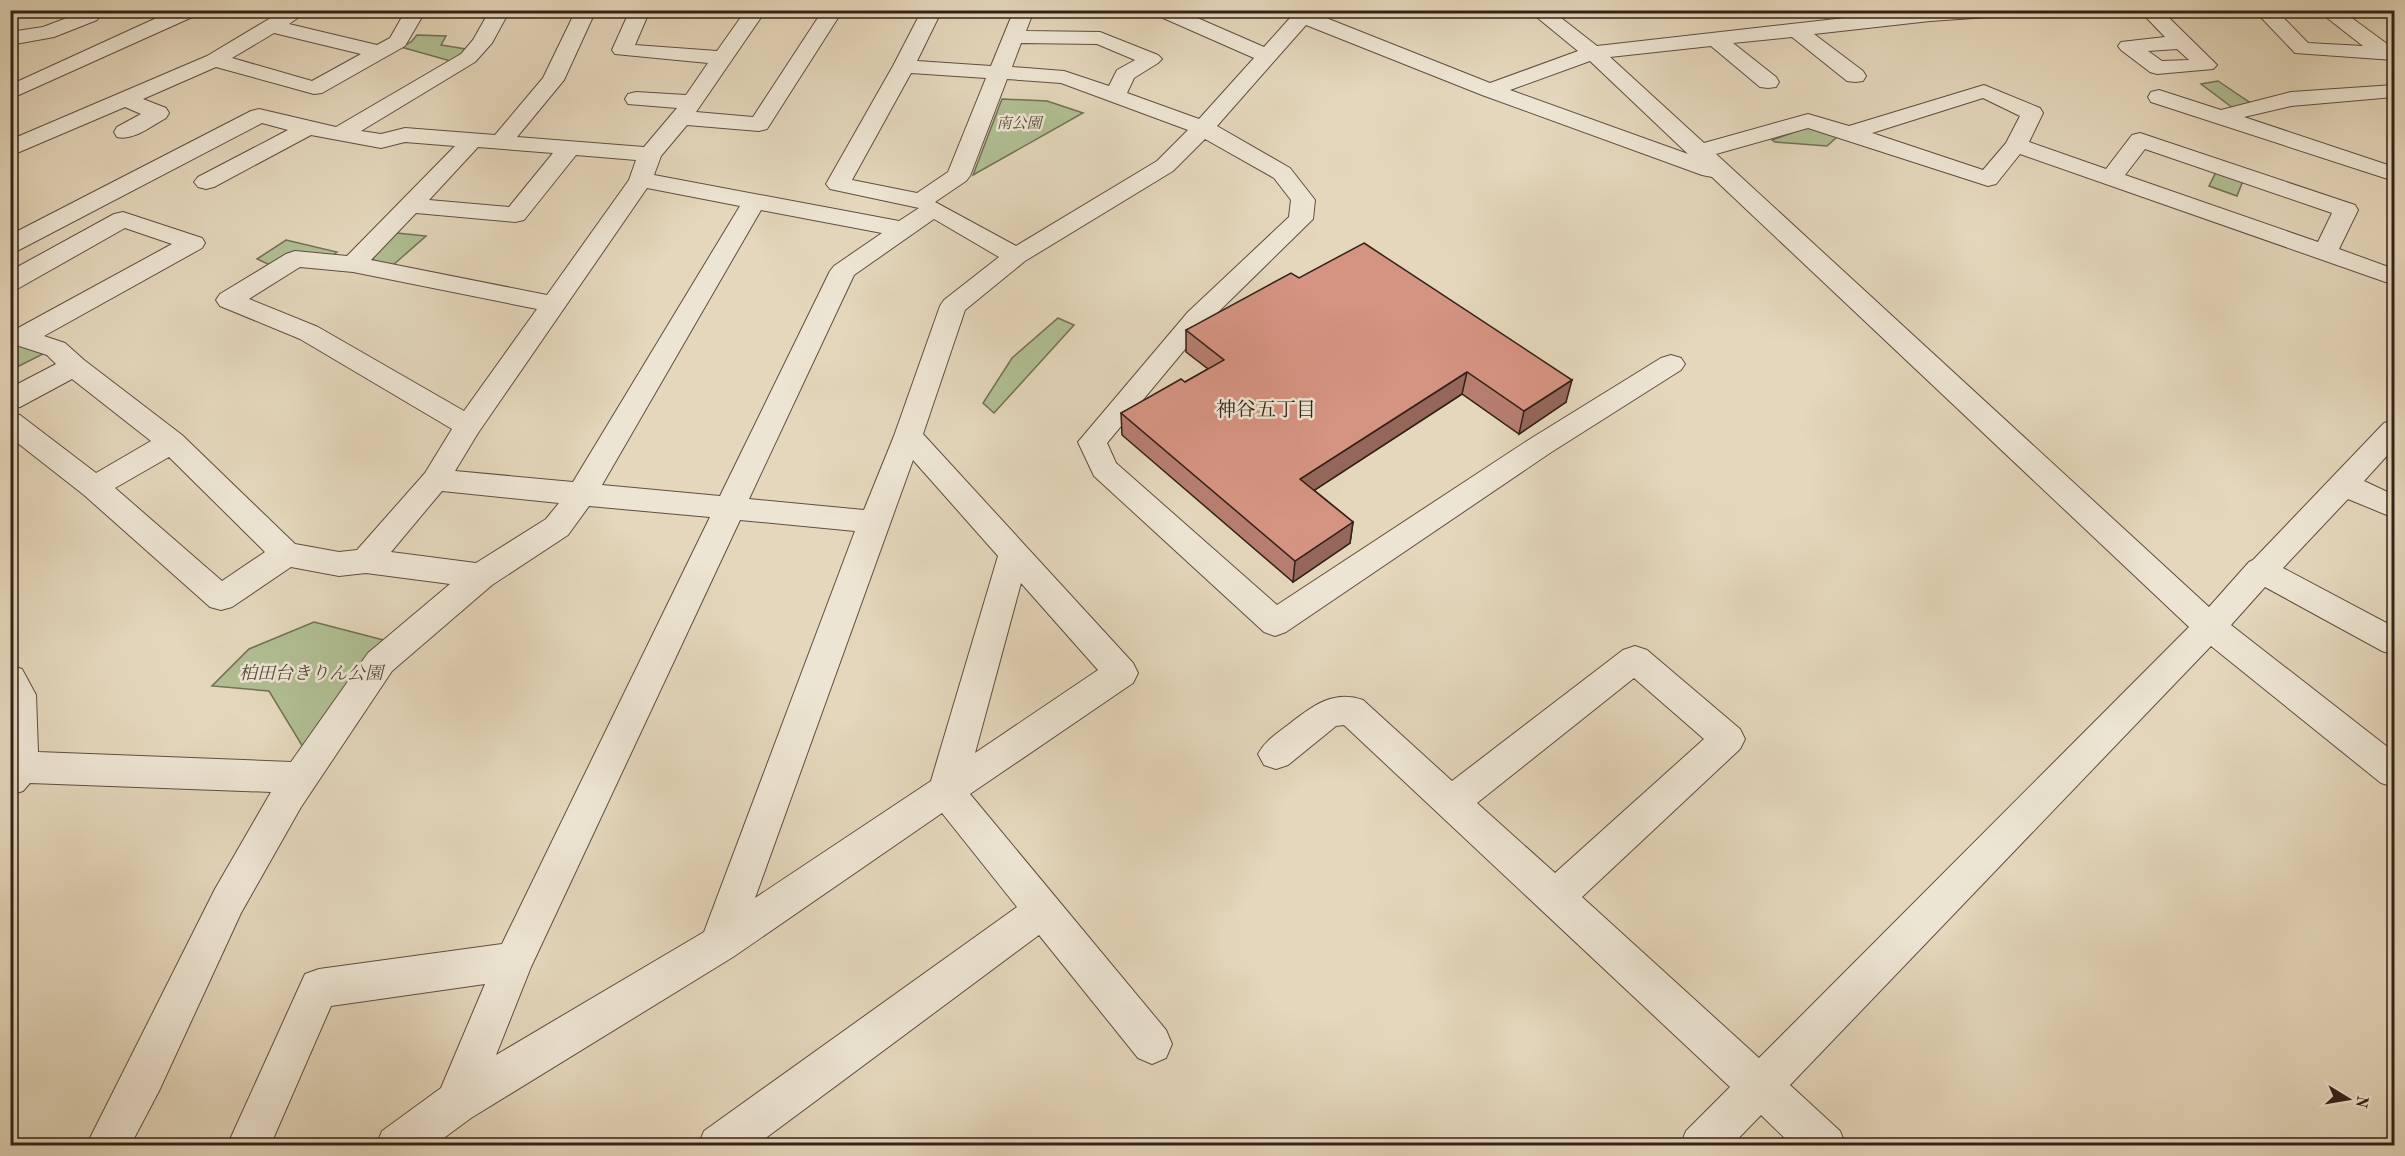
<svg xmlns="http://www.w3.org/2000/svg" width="2405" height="1156" viewBox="0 0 2405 1156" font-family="'Old Standard TT','Noto Serif JP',serif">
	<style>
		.green { fill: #b0bf93; stroke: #727055; stroke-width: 1.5 }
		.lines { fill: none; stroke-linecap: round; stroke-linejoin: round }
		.minor-casing { stroke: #604e40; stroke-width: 2 }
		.minor { fill: #ede5d3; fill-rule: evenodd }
		.wall { fill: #b77e70; stroke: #342117; stroke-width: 1.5 }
		.shaded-wall { fill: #95675b; stroke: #342117; stroke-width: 1.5 }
		.building { fill: #d59382; stroke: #342117; stroke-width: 1.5 }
		.labels { text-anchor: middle; stroke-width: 5; stroke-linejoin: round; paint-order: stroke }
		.far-park-label { font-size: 15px; font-style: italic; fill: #534836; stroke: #ede5d3 }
		.park-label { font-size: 18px; font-style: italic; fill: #534836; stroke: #ede5d3 }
		.neighbourhood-label { font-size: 20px; fill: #342117; stroke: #ede5d3 }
	</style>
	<rect width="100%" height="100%" fill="#e4d7bb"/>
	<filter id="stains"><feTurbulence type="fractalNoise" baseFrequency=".00333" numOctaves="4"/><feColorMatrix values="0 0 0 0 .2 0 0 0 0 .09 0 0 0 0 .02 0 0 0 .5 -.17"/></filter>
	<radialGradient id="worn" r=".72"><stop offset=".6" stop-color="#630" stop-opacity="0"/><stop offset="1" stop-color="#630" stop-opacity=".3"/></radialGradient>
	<path class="green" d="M417,35l29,1 -5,9 31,5 -18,12 -53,-15 10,-5z
		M2218,81l34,23 -19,4 -32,-24z
		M1002,99l45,2 36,12 -110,62z
		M1811,126l26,11 -10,9 -52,-4 -3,-2z
		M2217,170l27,8 -7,18 -28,-10z
		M397,233l29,3 -34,30 -17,-4 -2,-4z
		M286,240l51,12 -4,3 -61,11 -15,-7z
		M1058,318l16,7 -80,88 -11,-10 29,-45z
		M11,338l38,13 -38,19z
		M314,622l81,21 -86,114 -40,-66 -57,-5 37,-37z"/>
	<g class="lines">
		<defs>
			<path id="minor" d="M88,10l9,2 3,4 -3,4 -43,17 -44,8v-13l33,-5z
				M174,10h28l-3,4 -189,85v-14z
				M284,10h25l-20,14 88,21 13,-7 16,-28h20l-21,36 -83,47 -8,1 -98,-27 -73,32 23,9 3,5 -3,5c-15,8 -32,23 -49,19l-3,-5 3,-5 24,-13 -16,-7 -115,49v-16l197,-84zM274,33l87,21 -49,27 -80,-23z
				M490,10h20l-18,33 -17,19 -114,69 20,3 24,-6 90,7 48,-57 33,-68h20l-32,70 -47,57 127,10 33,-39 -49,-4 -3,-5 3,-5 8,-2 50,3 22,-32 -93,-9 -3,-4 18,-40h20l-15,35 82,6 29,-41h20l-70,102 57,5 70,-107h20l-76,119 -8,2 -72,-6 -26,31 -7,19 245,46 20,-13 -89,-19 -4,-5 67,-118 29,-56h20l-25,51 74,5 23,-56h20l-8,21 74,1 58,23 4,4 -4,4 -24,15 -7,15 72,26 55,-61 -100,-44 -3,-4h28l85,37 26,-29 -10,-4 -3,-4h29l184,73 88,-32 -50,-41h23l46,36 319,-36h97l-3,4 -7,2 -73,5 -116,13 49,37 3,5 -3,5 -8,1 -8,-1 -55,-44 -59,6 43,34 3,5 -3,5 -8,1 -8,-1 -49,-41 -101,11 94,86 104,-29 41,12 135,-41 56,23 3,5 -14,29 77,27 26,-34 8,-2 215,72 3,5 -19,39 55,20v16l-374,-131 -24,30 -8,2 -180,-58 -92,26 493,453 40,-45 4,-2 131,-137 10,-3v28l-30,33 30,14v23l-46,-19 -65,69 111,59v28l-12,-4 -117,-64 -34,38 163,127v35l-13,-4 -170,-137 -421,439 50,46 6,15h-53l-32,-31 -30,31h-51l6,-15 44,-44 -386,-362 -8,1 -48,39 -12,4 -12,-4 -6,-11c7,-13 18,-20 30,-29 23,-18 45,-36 75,-25l89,81 171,-131 12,-4 12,4 93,79 5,10 -5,10 -158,148 177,161 430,-431 -477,-450 -10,-2 -220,-80 -176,-70 -89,101 73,42 25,32 -2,19 -107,105 -99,119 9,20 161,142 253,-166 131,-81 10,-3 10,3 4,6 -4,6 -131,83 -264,179 -11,4 -11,-4 -170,-156 -16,-34 110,-130 101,-95 2,-17 -17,-22 -69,-39 -32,32 -148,90 -60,49 -42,124 210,229 5,10 -5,10 -163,111 196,236 6,14 -6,14 -14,6 -14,-6 -99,-123 -284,211h-57l6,-15 313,-224 -75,-94 -209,144 -262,161 -38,28h-57l6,-15 59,-43 44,-104 -154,22 -61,140h-43l78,-172 14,-5 183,-25 208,-427 -121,-11 -21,29 -76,50 -100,86 -91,136 -60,106 -82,178 -29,55h-44l129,-257 56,-97 -241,-9 -7,8 -13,4v-130l12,4 14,26 2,57 253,10 77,-109 82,-69 -84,-11 -27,3 -48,-9 -59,40 -11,3 -11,-3 -126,-112 -74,-58v-25l10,3 76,58 55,-32 -79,-62 -52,28 -10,2v-21l46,-24 -9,-9 -37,-12v-17l8,2 154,-84 -47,-16 -106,60 -9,2v-19l104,-57 9,-2 79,26 3,5 -3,5 -158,88 21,7 19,17 98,75 113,109 44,8 18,-2 68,-77 27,-44 -152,-90 -80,-33 -4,-6 4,-6 66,-40 9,-3 52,5 108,-110 -50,-4 -24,6 -70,-13 -97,52 -8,2 -8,-2 -4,-5 4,-5 90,-47 -26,-7 -243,127 -9,2v-17l241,-124 8,-2 77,18 125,-73 12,-14zM1021,43l76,1 38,16 -18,10 -8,16 -45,-15 -52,-4zM1590,61l98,93 -178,-64zM911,73l75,5 -38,94 -31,21 -65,-13zM1007,79l54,4 127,47 -31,31 -141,85 -81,-44 31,-21 4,-5zM1983,98l37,18 -14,27 -23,27 -111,-37zM478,147l75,6 -44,54 -80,-7zM2145,149l187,64 -14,29 -193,-67zM576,155l60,5 -7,20 -82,115 -176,-35 45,-47 99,9 9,-2zM647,188l93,18 -167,276 -118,-11 23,-38zM761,210l121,23 -48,33 -4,5 -110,225 -118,-11zM934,219l65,38 -55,43 -4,6 -46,130 -30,74 -115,-11 105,-224zM300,267l53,5 184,37 -73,102 -146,-84 -69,-28zM169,457l96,95 -43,29 -107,-93zM913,460l85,96 -67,225 -176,117zM442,491l117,12 -13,16 -70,44 -85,-11zM740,520l115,11 -151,401 -208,123 35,-88zM1021,583l77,87 -123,83zM1634,678l70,61 -149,134 -78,-70z
				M2139,10h22l52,51 4,4 -4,4 -56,5 -7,-2 -29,-22 -3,-4 3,-4 44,-5zM2177,49l12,11 -27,1 -14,-10z
				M2254,10h22l32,33 55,3 -46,-36h24l53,39v11l-99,-7z
				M2394,85v12l-103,9 -47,11 150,50v14l-243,-79 -3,-5 3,-5 8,-2 62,20 70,-18z"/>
		</defs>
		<use href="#minor" class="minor-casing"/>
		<use href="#minor" class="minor"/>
	</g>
	<path class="wall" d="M1299,278l267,124 -47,32 -57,-40 -148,96 39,32 -3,21 -57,39 -171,-147 -1,-22 64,-31 23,-13 -22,-17v-22z"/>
	<path class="shaded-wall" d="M1467,372l-5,22 -164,107 2,-22z
		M1572,380l-6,22 -47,32 5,-23z
		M1353,522l-3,21 -57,39 2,-21z"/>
	<path class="building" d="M1364,243l208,137 -48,31 -57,-39 -167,107 53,43 -58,39 -174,-148 60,-34 4,3 39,-22 -38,-30 105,-57 8,5z"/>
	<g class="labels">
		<g class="far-park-label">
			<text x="1019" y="128">南公園</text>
		</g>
		<g class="park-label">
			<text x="311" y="679">柏田台きりん公園</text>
		</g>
		<g class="neighbourhood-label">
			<text x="1266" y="416">神谷五丁目</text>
		</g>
	</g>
	<rect width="2405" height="1156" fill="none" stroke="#e4d7bb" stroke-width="36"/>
	<rect x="12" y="12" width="2381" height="1132" fill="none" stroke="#342117" stroke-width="3"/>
	<rect x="18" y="18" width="2369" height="1120" fill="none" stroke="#342117" stroke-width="1.5"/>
	<g transform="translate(2348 1099) rotate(101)" stroke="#ede5d3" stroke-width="4.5" paint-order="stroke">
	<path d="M0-4.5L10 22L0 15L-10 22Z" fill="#342117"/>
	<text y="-9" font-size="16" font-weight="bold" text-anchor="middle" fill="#342117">N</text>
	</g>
	<rect width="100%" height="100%" filter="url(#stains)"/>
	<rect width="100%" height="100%" fill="url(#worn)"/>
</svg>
